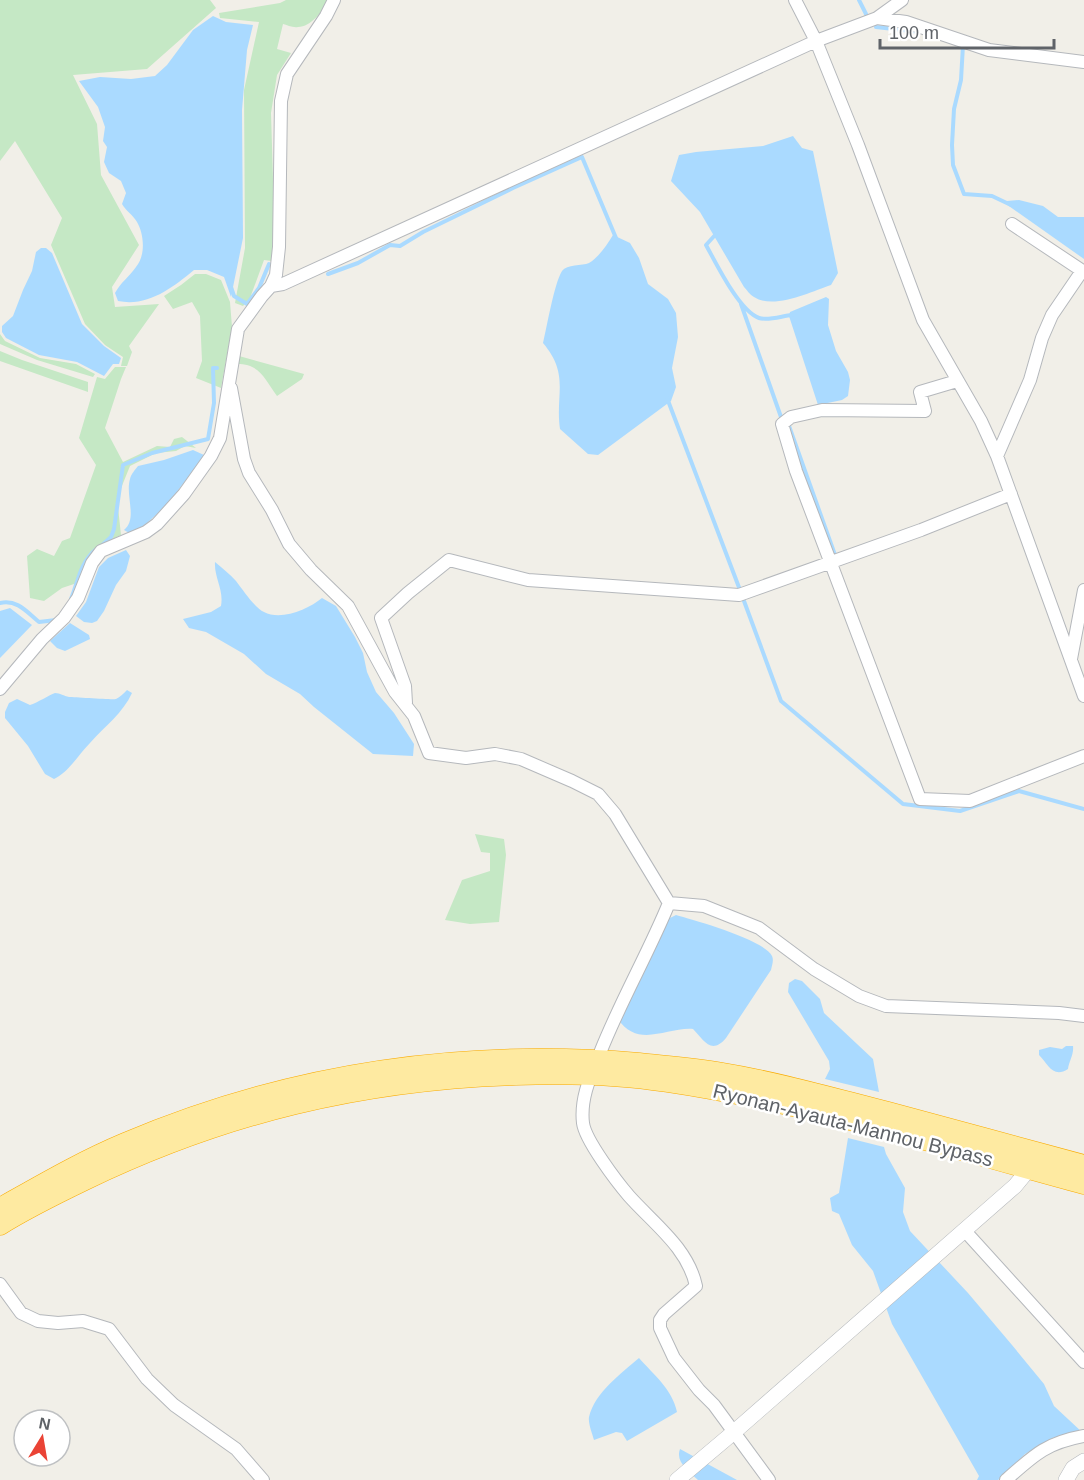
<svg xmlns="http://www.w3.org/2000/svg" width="1084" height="1480" viewBox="0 0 1084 1480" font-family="Arial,sans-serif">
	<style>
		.green { fill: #c5e8c5 }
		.water { fill: #aadaff }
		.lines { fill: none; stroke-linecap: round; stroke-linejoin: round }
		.stream { stroke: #aadaff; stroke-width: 4 }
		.minor-casing { stroke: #b5b8bc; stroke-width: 14 }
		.tertiary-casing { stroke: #b5b8bc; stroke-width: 16 }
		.trunk-casing { stroke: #f9ab00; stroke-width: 21 }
		.minor { stroke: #fff; stroke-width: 12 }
		.tertiary { stroke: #fff; stroke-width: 15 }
		.trunk { stroke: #feeaa1; stroke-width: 20 }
		.labels { text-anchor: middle; stroke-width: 5; stroke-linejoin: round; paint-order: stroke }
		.street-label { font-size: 20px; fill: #5f6368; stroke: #fff }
	</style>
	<rect width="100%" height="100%" fill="#f1efe8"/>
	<path class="green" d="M0,0h210l6,8 -69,61 -74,6 24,49 4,51 38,70 -27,42 3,20 44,-3 -30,42 3,6 -5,14h-6l2,-9 -18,-12 -20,-21 -34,-79 11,-27 -47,-77 -15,20z
		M286,0h42c-5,11 -17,27 -30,27 -5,1 -11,-2 -15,-3l-6,25 14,4 -14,22 -6,38 3,99 -2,49 -8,-1 -14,38 -7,8 -8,-3 10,-55 -1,-158 15,-68 -39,-4 -1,-5 61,-10z
		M195,274h11l15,6 9,22 2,25 -11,61 -25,-10 6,-17 -2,-45 -8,-14 -19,7 -9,-13 17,-11z
		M0,334l5,7 35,17 36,6 19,10 -2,3 -56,-17 -37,-16z
		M0,351l22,9 66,22v10l-88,-31z
		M239,356l65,18 -2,5 -25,17c-13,-18 -17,-32 -40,-32z
		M115,367h11l-5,12 -16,49 18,34 34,-16 13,1 4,-8 8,-2 14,11 -11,-2 -9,5 -20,2 -26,13 -13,32 4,37c-25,11 -32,25 -44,48l-15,5 -18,13 -14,-3 -3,-42 10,-7 17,7 8,-15 8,-3 26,-73 -17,-27 18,-61 8,2z
		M475,834l29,5 2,16 -7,67 -29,2 -25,-4 17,-40 28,-9v-18l-9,-1z"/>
	<path class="water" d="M213,16l13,6 27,3 -6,25 -5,60 1,128 -12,59 -7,-20 -17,-7h-13c-22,18 -46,37 -76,31l-3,-8c6,-11 14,-16 21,-26 10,-12 8,-33 1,-45 -4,-7 -11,-11 -15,-18l4,-11 -5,-12 -12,-8 -5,-11 3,-15 -4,-6 2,-14 -7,-20 -19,-26 21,-4 31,2 24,-3 12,-11 26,-35z
		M793,136l9,12 11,3 25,122 -7,12c-21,7 -57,25 -77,12 -4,-2 -7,-7 -10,-10l-44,-75 -29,-31 8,-26 17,-3 67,-6z
		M1019,200l24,6 15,11h26v42l-78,-55 1,-3z
		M613,235l17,8 9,15 9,26 20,15 8,14 2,24 -6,31 4,19 -5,14 -73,54 -10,-1 -28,-25c-5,-35 10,-54 -17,-86 4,-16 11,-59 19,-72 5,-7 20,-5 27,-8 10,-6 18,-18 24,-28z
		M41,248h5l6,5 30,71 22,22 17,12 -2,6h-6l-9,12 -27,-14 -38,-7 -33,-17 -4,-6v-6l11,-10 10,-26 9,-19 4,-19z
		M826,297l3,2 -1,26 8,26 12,21 2,8 -2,16 -6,4 -24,5 -29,-89 1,-4z
		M193,450l11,5c-21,29 -42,61 -73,79l-7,-4c14,-11 1,-34 6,-51 1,-5 5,-9 8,-13l26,-6z
		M126,550l4,6 -4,15 -10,14 -12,26 -7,10 -5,2 -8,-1 -8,-6 10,-14 13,-35 9,-9z
		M215,562c7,6 15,12 21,19 7,9 18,26 28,31 17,9 45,-3 58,-14l14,8 19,31 8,16 4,19 9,20 18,21 20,31 -1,12 -40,-2 -59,-47 -14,-13 -34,-20 -22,-20 -38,-22 -17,-4 -6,-9 28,-7 10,-6c3,-17 -7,-28 -6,-44z
		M10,608l22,17 -32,33v-47z
		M70,623l19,12 1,4 -25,12 -8,-3 -7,-7z
		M127,690l5,3c-9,20 -27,33 -42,50 -12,12 -21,29 -36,36l-9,-5 -17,-28 -23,-28v-6l4,-9 8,-4 13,6c7,-2 21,-11 25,-12 5,0 9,3 14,4 6,0 44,3 47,2 4,-2 8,-6 11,-9z
		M676,915c18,5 89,25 96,41 2,4 0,9 -1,14l-45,68c-15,18 -23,1 -33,-9 -26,-2 -55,20 -75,-10l50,-100z
		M795,979l7,2 18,18 4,14 49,46 6,33 -54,-13 5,-10 -1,-8 -41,-69 1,-9z
		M1066,1046h7c1,9 -4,15 -5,23 -15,10 -20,-5 -29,-14v-5l11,-3 12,2z
		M848,1138l36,9 2,7 19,34 -2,24 7,19 58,62 44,52 32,39 10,22 29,27 -31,5 -27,16 -27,26h-21l2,-4 -87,-152 -19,-53 -21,-26 -13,-31 -7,-3 -2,-13 9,-5z
		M639,1358c15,17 33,31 38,54l-50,29 -5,-8 -6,-1 -22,8c-2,-7 -6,-17 -5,-23 6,-25 33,-44 50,-59z
		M680,1449l57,31h-39c-9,-9 -23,-18 -18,-31z"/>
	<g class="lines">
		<path class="stream" d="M859,0l7,14
			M876,27l44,5
			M961,45h2l-2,35 -7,29 -2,36 1,20 11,29 28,2 19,9
			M716,234l-10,11c10,18 33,66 53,73 9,3 23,-2 33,-3
			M328,274l30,-11 32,-18 10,1 23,-14 90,-44 69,-31 34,81
			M231,287l3,9 13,8 12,-16 10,-24
			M741,304l40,113
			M667,398l73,192
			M789,426l46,129
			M101,546l10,-9 3,-8 9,-64 29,-12 56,-14 6,-36 -1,-35h4
			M71,599c7,-17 9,-36 24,-49
			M744,601l37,100 122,103 57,7 59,-20 65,18
			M0,603c17,-4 27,9 39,19l17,-2"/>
		<defs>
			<path id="minor" d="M795,0l21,41 42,104 65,175 58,101 16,35 87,240
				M877,18l29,4 83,28 95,12
				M1012,224l72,48
				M271,286l12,-2 533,-243 61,-23 25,-18
				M957,381l-37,11 5,19 -103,-1 -31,7 -9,7 14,47 124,328 50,2 114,-45
				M231,388l13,71 5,14 23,37 17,34 22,26 37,36 47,86 19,24 15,37 37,5 29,-4 26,5 51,22 26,13 17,20 54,89
				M997,456l33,-76 12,-42 10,-23 30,-44
				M1071,659l13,-69
				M0,689l42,-50 22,-21 14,-20 14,-35 9,-12 45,-19 11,-8 27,-30 27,-38 9,-18 18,-109 24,-33 9,-10 5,-11 3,-28 2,-146 6,-27 39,-58 8,-16
				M406,703l-1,-17 -24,-68 27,-25 41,-33 79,20 211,15 182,-65 90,-36
				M669,903c-21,51 -49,99 -69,150 -9,22 -20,45 -17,70 2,17 34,59 46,73 25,28 59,52 67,90l-32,28 -4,6v8l14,30 25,32 15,15 55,75
				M669,903l35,3 55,22 55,41 45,27 27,10 173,7 25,3
				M965,1231l119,131
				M0,1284l21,29 17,8 20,2 25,-2 26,8 38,50 27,26 62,44 27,31
				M1006,1480c28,-25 40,-37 78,-44"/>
			<path id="tertiary" d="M677,1480l57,-48 281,-246 14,-17 2,-8
				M1066,1480l7,-12 11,-7"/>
			<path id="trunk" d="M0,1208c41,-23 82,-47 125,-65 165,-70 336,-95 514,-80 28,3 56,5 84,10 55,9 110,25 165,39 65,18 131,35 196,53
				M0,1225c27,-17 56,-31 85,-45 139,-67 276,-100 430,-105 51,-2 102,-1 152,7 142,21 279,65 417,102"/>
		</defs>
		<use href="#minor" class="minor-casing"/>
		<use href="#tertiary" class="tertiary-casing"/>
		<use href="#trunk" class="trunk-casing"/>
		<use href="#minor" class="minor"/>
		<use href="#tertiary" class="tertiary"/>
		<use href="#trunk" class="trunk"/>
	</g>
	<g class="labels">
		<g class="street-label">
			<text transform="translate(853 1125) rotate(14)" y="7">Ryonan-Ayauta-Mannou Bypass</text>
		</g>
	</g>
	<g transform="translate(42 1438) rotate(11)"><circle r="28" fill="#ffffff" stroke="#bfc1c3" stroke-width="1.5"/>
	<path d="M0-4.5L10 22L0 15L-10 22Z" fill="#ea4335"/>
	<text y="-9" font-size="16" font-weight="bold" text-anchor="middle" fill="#5f6368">N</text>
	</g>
	<path d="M880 39v9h174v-9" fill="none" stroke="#5f6368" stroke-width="3"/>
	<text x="889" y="39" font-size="18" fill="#5f6368" stroke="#ffffff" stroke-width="4.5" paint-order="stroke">100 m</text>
</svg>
